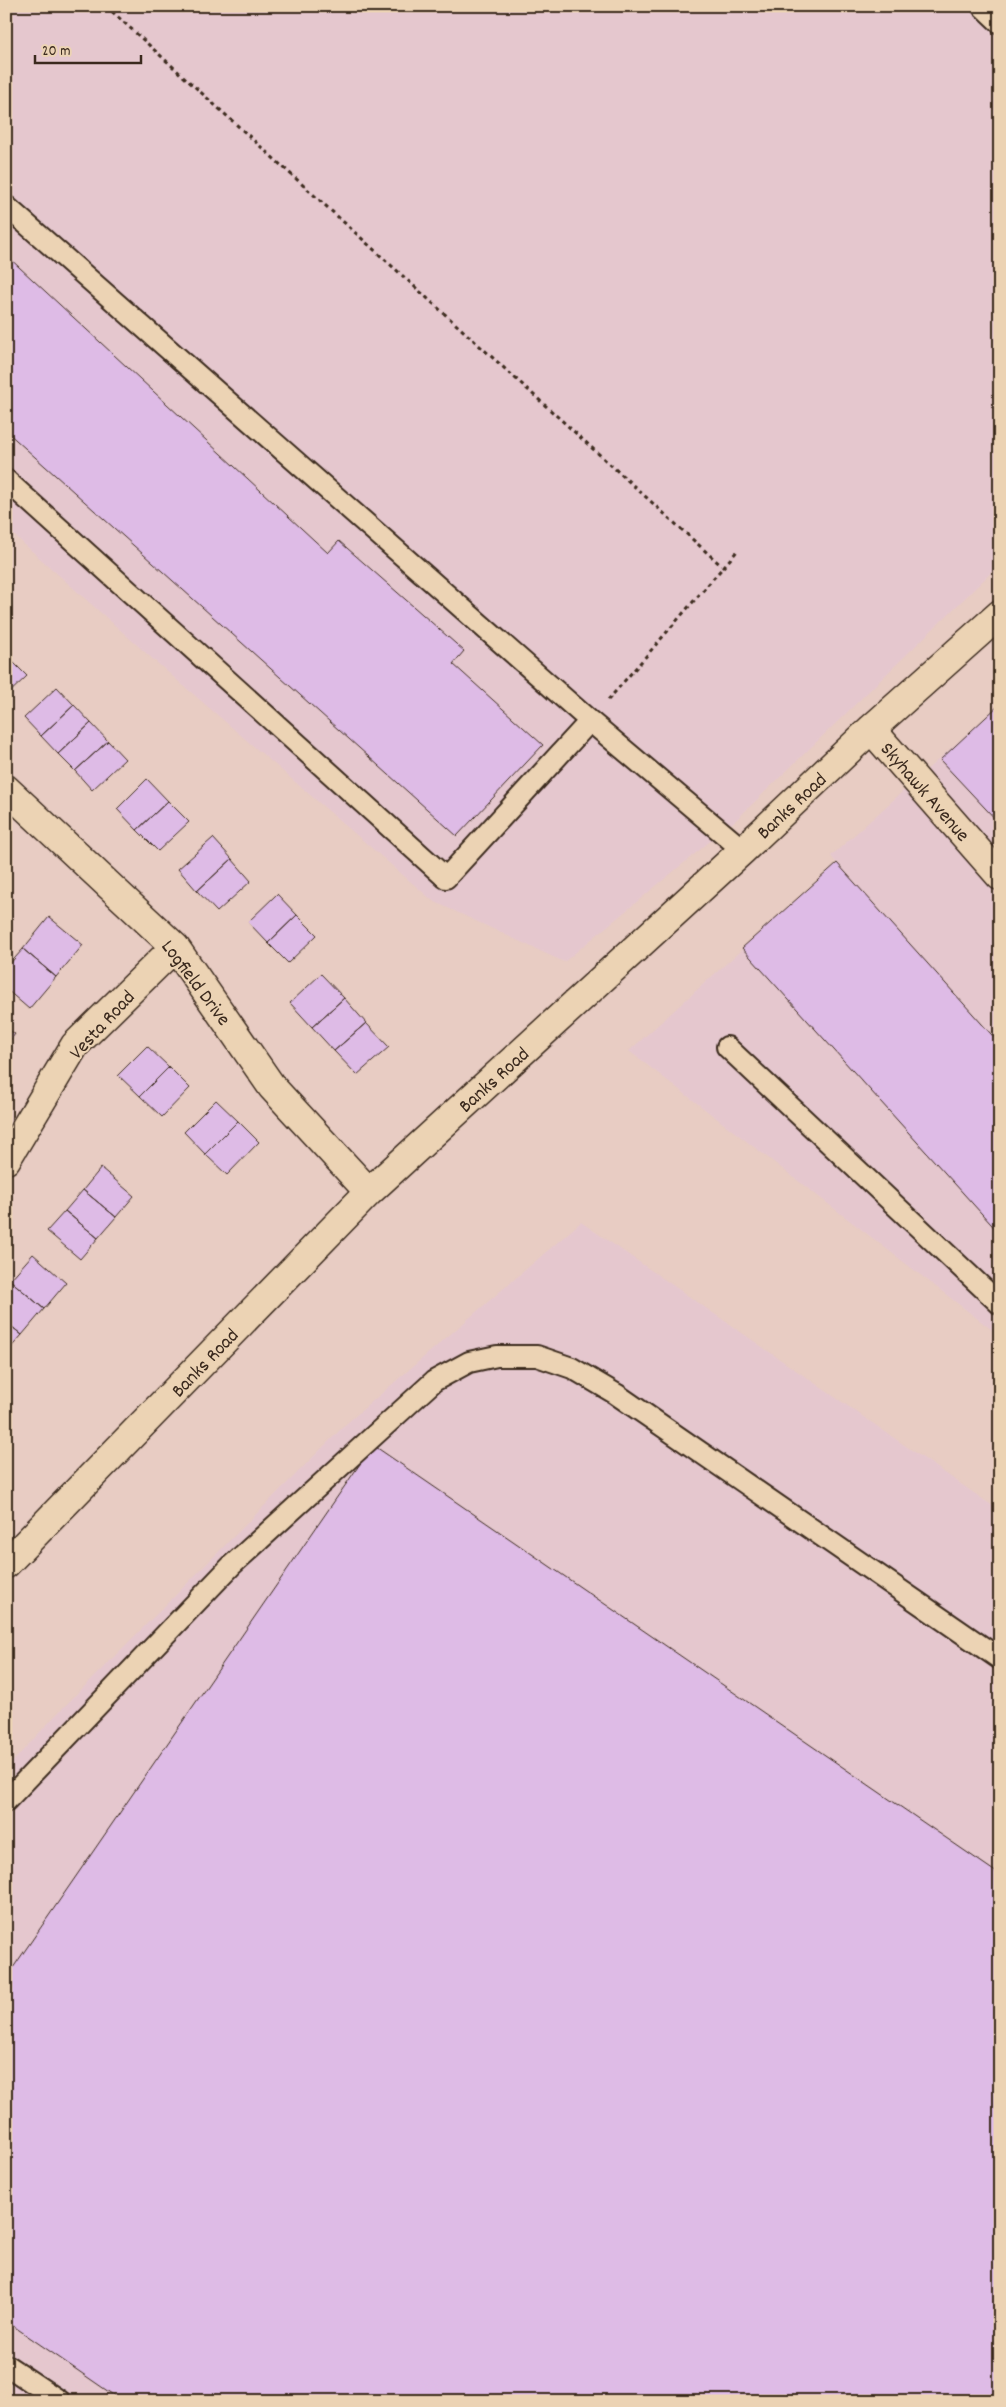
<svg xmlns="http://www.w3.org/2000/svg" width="1006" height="2407" viewBox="0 0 1006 2407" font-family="Dekko,sans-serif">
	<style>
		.built { fill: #e5c7ce }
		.building { fill: #debbe6; stroke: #3b2a1e }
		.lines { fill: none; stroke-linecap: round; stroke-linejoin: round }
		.lane-casing { stroke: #3b2a1e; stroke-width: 24 }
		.street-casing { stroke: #3b2a1e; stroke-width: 31 }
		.path { stroke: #3b2a1e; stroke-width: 3; stroke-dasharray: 4 4; stroke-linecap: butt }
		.lane { stroke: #ecd3b4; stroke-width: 20 }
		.street { stroke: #ecd3b4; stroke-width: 28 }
		.labels { text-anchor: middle; stroke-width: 4; stroke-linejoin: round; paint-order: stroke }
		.street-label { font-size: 20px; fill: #3b2a1e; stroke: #ecd3b4 }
	</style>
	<rect width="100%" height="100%" fill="#e8ccc3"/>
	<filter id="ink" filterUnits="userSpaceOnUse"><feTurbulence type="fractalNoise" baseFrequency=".02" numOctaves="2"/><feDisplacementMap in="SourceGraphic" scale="10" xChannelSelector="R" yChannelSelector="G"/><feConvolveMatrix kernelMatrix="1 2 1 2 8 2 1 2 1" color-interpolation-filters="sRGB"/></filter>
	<g filter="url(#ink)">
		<path class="built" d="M6,6h994v558l-263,255 -173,143 -131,-61 -277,-239 -150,-134z
			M1000,704v632l-371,-285 208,-187 -6,-8z
			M581,1222l419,289v890h-994v-632l48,-52 292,-293z"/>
		<path class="building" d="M6,255l322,298 11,-12 125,110 -11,13 90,81 -86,91 -451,-405z
			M7,656l20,20 -21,20v-39z
			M57,687l17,18 -33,31 -17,-18z
			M1000,704v120l-60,-64z
			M74,705l17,18 -33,31 -17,-18z
			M91,723l17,18 -33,30 -17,-17z
			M108,741l17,18 -33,31 -17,-19z
			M147,779l21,22 -31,29 -20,-21z
			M168,801l21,21 -31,29 -21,-21z
			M213,838l19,21 -35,32 -19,-22z
			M232,859l19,22 -34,31 -20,-21z
			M837,863l163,181v190l-258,-286z
			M277,894l20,21 -29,28 -20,-21z
			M297,915l20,20 -29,28 -20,-20z
			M49,917l34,28 -27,32 -33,-28z
			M23,949l33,28 -27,32 -23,-20v-21z
			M321,974l23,24 -32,29 -22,-24z
			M344,998l22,25 -32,28 -22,-24z
			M366,1023l23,24 -32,28 -23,-24z
			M6,1028l9,6 -9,12z
			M147,1046l22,21 -29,29 -22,-21z
			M169,1067l21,21 -28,29 -22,-21z
			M216,1100l22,21 -33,33 -21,-22z
			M238,1121l21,21 -32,33 -22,-21z
			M101,1168l33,28 -18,21 -33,-27z
			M83,1190l33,27 -18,21 -33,-27z
			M65,1211l33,27 -18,21 -33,-28z
			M33,1254l33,29 -22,26 -34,-29z
			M10,1280l34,29 -22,26 -16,-13v-37z
			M6,1322l16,13 -16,18z
			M373,1445l627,430v526h-878l-116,-80v-343z"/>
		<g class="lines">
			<defs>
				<path id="lane" d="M982,6l18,17
					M6,206l584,515 153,129
					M6,480l440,398 144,-157
					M727,1047l273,257
					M6,1801l226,-236 202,-184 35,-19 28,-6h40l35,12 44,26 384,265
					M6,2365l54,36"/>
				<path id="street" d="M871,729l129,147
					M6,789l169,158 97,140 97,105
					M6,1160l69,-115 100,-98
					M6,1564l363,-372 374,-342 128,-121 129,-115"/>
			</defs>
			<use href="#lane" class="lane-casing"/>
			<use href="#street" class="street-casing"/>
			<path class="path" d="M106,6l618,562
				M608,700l130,-150"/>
			<use href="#lane" class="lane"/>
			<use href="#street" class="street"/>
		</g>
	</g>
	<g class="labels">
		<g class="street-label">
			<text transform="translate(926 791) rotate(49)" y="7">Skyhawk Avenue</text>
			<text transform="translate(791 805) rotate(-43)" y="7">Banks Road</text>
			<text transform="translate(197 982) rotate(53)" y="7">Logfield Drive</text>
			<text transform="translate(101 1024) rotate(-47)" y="7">Vesta Road</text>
			<text transform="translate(493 1079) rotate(-42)" y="7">Banks Road</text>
			<text transform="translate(204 1362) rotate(-46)" y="7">Banks Road</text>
		</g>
	</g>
	<rect width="1006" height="2407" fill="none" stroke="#ecd3b4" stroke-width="25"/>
	<rect x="12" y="12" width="981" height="2382" fill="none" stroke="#3b2a1e" stroke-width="2" filter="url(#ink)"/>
	<path d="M35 55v8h106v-8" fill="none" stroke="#3b2a1e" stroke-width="2.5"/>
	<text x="42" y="55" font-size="15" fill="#3b2a1e" stroke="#ecd3b4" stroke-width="4" paint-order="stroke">20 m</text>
</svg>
